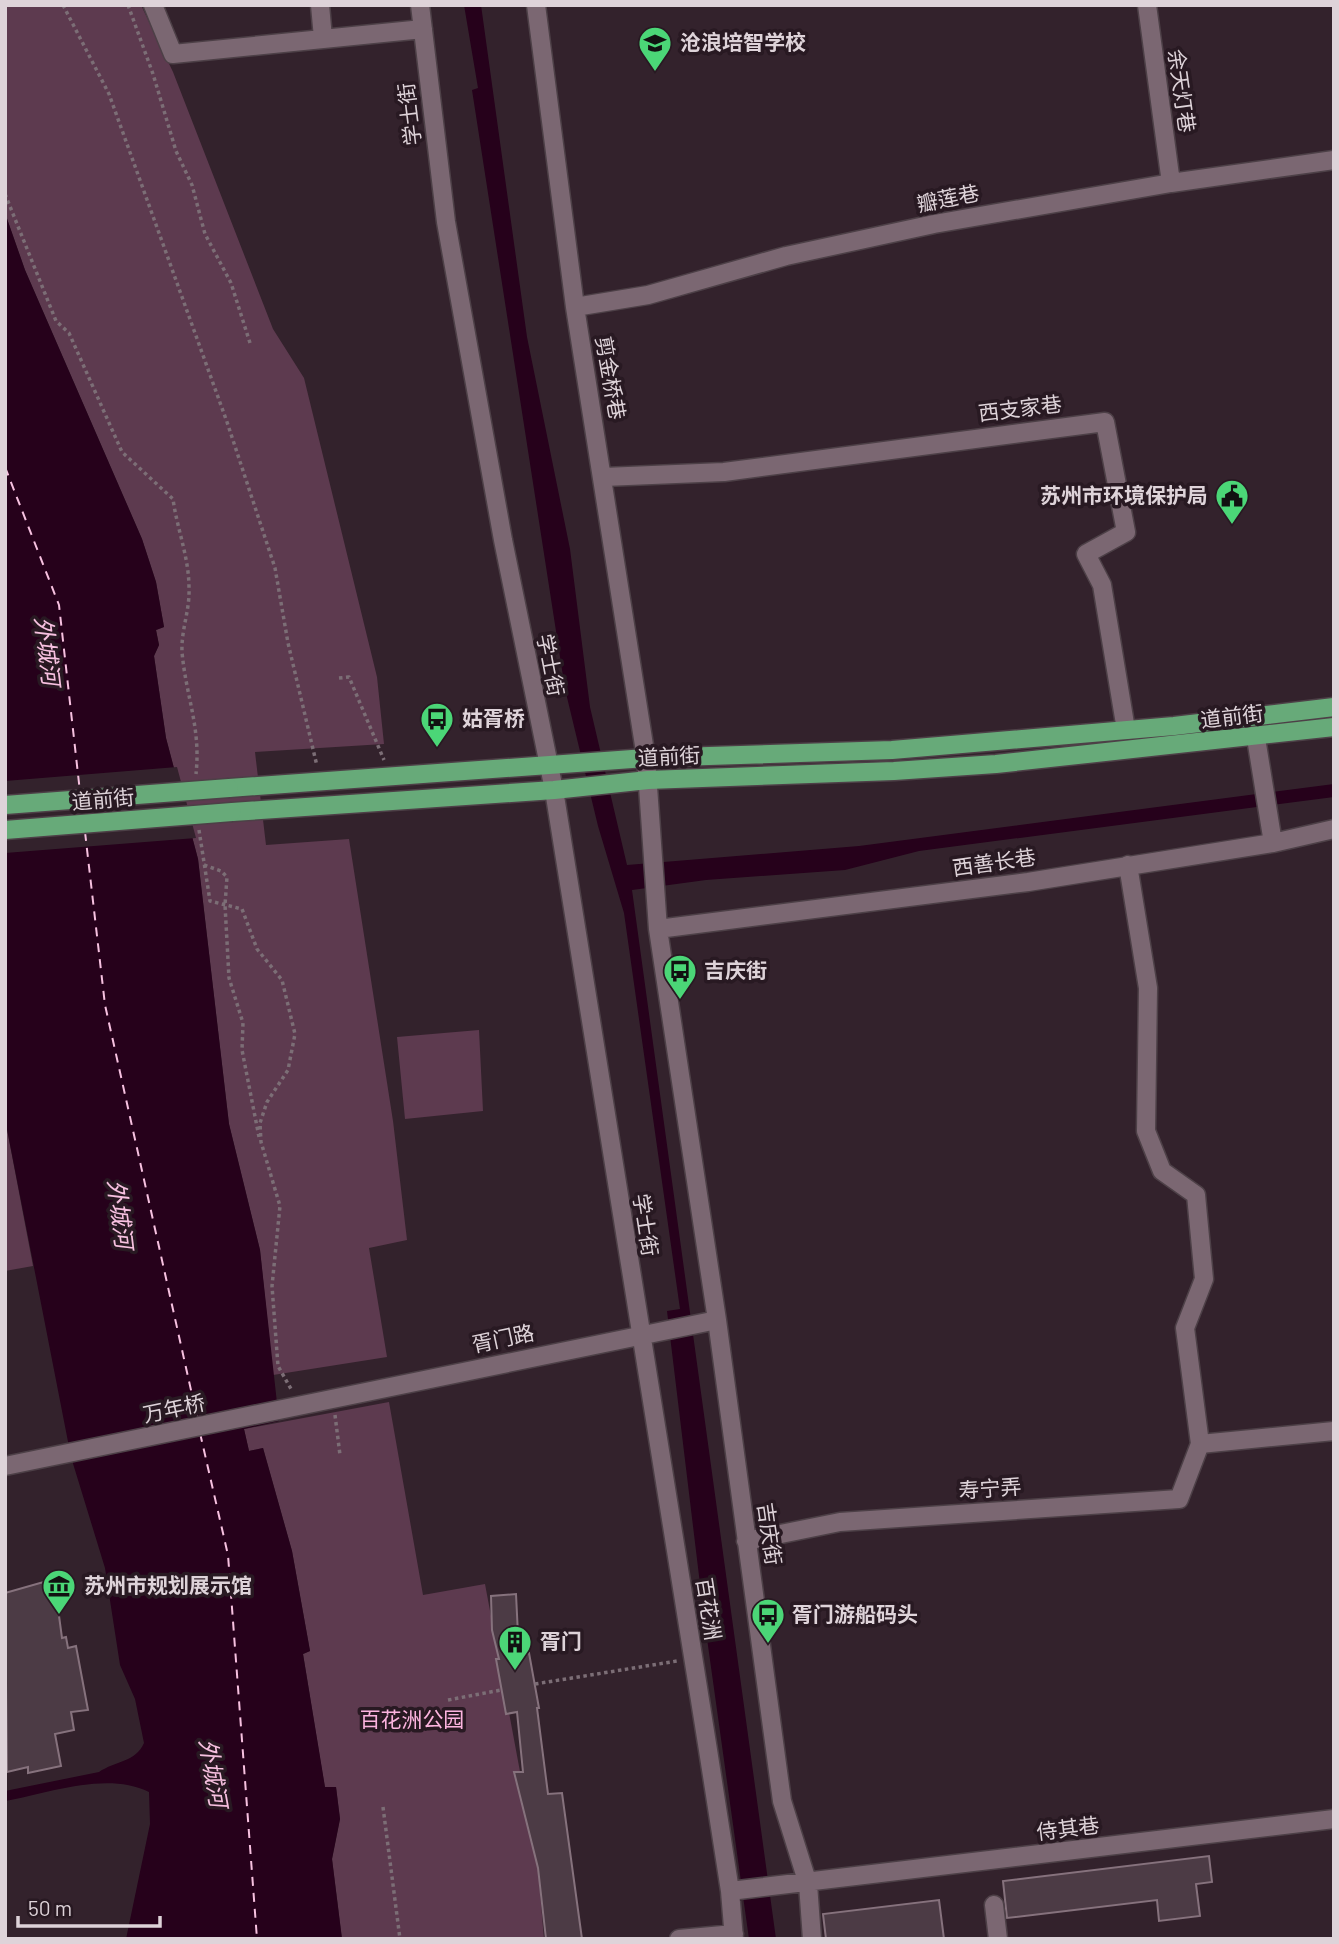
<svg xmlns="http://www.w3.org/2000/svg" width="1339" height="1944" viewBox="0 0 1339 1944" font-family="Barlow,'Noto Sans SC',sans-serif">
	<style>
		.green { fill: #5d3a4f }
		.water { fill: #26011b }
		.pier { fill: #33222c }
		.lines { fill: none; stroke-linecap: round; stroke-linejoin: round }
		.ferry { stroke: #f7c1e0; stroke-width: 2; stroke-dasharray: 9 7; stroke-linecap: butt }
		.building { fill: #4c3b45; stroke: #86727d; stroke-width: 2 }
		.minor-casing { stroke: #4d4047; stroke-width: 21 }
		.major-casing { stroke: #4d4047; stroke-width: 21 }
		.path { stroke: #7c6e76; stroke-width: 3.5; stroke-dasharray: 3.5 3.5; stroke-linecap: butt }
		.minor { stroke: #7b6772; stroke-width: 18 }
		.major { stroke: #67aa79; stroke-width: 18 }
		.major-bridge-casing { stroke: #4d4047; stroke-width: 21; stroke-linecap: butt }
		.major-bridge { stroke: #67aa79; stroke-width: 18 }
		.labels { text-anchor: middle; stroke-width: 7; stroke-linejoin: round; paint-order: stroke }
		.poi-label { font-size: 21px; font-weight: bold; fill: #ded3d9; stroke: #281922; text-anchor: start }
		.street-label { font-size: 21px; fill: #ded3d9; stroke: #281922 }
		.park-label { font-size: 21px; fill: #fcb4df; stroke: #281922 }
		.water-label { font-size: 23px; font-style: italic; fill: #f7c1e0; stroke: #281922 }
	</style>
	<rect width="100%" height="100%" fill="#33222c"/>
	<path class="green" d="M5,5h136l32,67 100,257 31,49 73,299 7,67 -129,8 11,93 83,-6 44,282 14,119 -38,8 18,109 -114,18 -13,-125 -31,-126 -31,-265 -32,-121 -12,-82 5,-11 -3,-15 8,-3 -8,-45 -14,-43 -117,-269 -20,-57z
		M479,1030l4,81 -78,8 -8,-82z
		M5,1119l28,147 -28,5z
		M389,1402l34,193 62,-11 53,284 6,71h-202l-10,-80 8,-40 -4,-32 -11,1 -22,-134 7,-3 -18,-100 -29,-103 -14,3 -5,-22z"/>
	<path class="water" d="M464,5h17l46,332 43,212 20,158 37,158 232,-19 475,-62v13l-415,54 -74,19 -139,10 -74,10 144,1049h-27l-45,-322 -37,-306 13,-2 -56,-396 -26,-87 -33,-137 -93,-599 6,-2z
		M5,213l20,57 117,269 14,43 8,45 -8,3 3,15 -5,11 12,82 32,121 31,265 31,126 19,171 -35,8 5,22 14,-3 29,103 18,100 -7,3 22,133h11l4,32 -8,40 10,80h-216l24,-115 -1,-32c-42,-21 -100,1 -144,9v-10l94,-19c16,-11 37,-10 45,-29l-9,-44 -15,-34 -15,-97 -34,-111 -66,-338z"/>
	<path class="pier" d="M177,767l19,71 -191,15v-72z"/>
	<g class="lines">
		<path class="ferry" d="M5,467l54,138 21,187
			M85,832l20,173 92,412
			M200,1433l28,122 29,384"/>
	</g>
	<path class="building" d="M54,1579l8,59 4,-1 2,11 8,-2 12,64 -17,2 3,18 -19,4 6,32 -33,7v-6l-21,5 -2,-179z
		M516,1594l3,61 10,-2 10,55h-2l11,86 14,-1 20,146h-36l-8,-71 -24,-96h9l-6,-60 -11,2 -10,-55h3l-7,-29 -1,-34z
		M1209,1856l3,26 -16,2 4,32 -41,5 -2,-21 -150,18 -4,-37z
		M939,1900l5,39h-118l-3,-25z"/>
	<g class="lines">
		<defs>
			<path id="minor" d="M153,5l20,49 250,-25
				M320,5l3,33
				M420,5l26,217 57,318 51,250 154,960 22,141 4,48
				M536,5l39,302 71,451 12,171 59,391 65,481 26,83 4,55
				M1147,5l24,178
				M575,307l73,-12 138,-39 148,-32 237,-41 163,-23
				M604,477l120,-5 381,-50 21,110 -40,22 16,31 24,145
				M1256,738l17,105
				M658,929l370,-47 245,-39 61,-14
				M1200,1444l134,-13
				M5,1466l712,-146
				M746,1541l94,-19 339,-23 21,-55 -15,-116 19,-49 -8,-84 -34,-24 -16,-40 2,-143 -20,-123
				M730,1891l604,-72
				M994,1905l4,34
				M679,1939l55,-5"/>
			<path id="major" d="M229,788l417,-30 246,-8 282,-24 160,-19
				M232,812l322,-22 94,-10 246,-9 102,-7 338,-37"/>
		</defs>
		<use href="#minor" class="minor-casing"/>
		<use href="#major" class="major-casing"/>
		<path class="path" d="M63,5l46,89 118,328 48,146 13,75 29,123
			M128,5l25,69 23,77 16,34 13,49 26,49 19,60
			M5,194l51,127 13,12 53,119 51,47c4,30 16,58 16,89 1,22 -8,42 -7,64 4,45 19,75 14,122
			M339,678l10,-1 35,83
			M199,830l11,71 32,8 15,40 25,31 13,54 -7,36 -21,32 -7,21 1,19 19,64 -8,80 6,80 13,23
			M204,865l17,6 6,6 -2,28 4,73 14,45 -1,27 17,87
			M335,1415l5,40
			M535,1684l142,-23
			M448,1700l53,-10
			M383,1807l17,132"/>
		<use href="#minor" class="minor"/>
		<use href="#major" class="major"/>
		<defs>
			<path id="major-bridge" d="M5,805l224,-17
				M5,830l227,-18"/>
		</defs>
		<use href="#major-bridge" class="major-bridge-casing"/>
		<use href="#major-bridge" class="major-bridge"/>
	</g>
	<defs>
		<symbol id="school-pin" viewBox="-11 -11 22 30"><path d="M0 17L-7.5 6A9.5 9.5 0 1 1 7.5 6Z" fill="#4bd677" stroke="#281922"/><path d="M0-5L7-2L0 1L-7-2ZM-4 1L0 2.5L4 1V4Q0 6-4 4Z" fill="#111"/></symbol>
		<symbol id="civic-pin" viewBox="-11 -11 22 30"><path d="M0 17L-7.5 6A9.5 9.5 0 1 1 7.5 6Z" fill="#4bd677" stroke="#281922"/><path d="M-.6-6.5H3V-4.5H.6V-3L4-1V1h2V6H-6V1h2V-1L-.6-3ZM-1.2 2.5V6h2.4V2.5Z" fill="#111"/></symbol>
		<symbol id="bus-pin" viewBox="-11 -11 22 30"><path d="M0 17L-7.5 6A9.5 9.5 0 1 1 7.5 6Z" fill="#4bd677" stroke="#281922"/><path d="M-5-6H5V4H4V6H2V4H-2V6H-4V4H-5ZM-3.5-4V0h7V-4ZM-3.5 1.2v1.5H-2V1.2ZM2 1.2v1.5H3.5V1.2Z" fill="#111"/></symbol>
		<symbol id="museum-pin" viewBox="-11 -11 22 30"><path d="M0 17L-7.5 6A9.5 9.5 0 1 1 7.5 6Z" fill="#4bd677" stroke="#281922"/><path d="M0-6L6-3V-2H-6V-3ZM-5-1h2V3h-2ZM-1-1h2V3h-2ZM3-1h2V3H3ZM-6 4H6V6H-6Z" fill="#111"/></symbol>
		<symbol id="building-pin" viewBox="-11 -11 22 30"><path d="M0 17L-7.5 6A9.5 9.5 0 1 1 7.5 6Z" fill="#4bd677" stroke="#281922"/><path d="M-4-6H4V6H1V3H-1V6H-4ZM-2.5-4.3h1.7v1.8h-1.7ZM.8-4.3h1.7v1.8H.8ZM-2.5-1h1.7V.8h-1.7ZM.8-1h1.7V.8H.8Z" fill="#111"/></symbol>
	</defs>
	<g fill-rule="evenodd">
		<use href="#school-pin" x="636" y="24" width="38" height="52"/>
		<use href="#civic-pin" x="1213" y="477" width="38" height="52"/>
		<use href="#bus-pin" x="418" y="700" width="38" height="52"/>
		<use href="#bus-pin" x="661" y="952" width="38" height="52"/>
		<use href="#museum-pin" x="40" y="1567" width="38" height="52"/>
		<use href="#bus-pin" x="749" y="1596" width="38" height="52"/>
		<use href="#building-pin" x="496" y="1623" width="38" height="52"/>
	</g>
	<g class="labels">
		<g class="poi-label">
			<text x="680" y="50">沧浪培智学校</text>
			<text x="1208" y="503" text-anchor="end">苏州市环境保护局</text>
			<text x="462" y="726">姑胥桥</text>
			<text x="704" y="978">吉庆街</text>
			<text x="84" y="1593">苏州市规划展示馆</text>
			<text x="792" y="1622">胥门游船码头</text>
			<text x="540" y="1649">胥门</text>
		</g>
		<g class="street-label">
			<text transform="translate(1181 91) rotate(82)" y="7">余天灯巷</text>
			<text transform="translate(410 114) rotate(-97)" y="7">学士街</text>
			<text transform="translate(948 199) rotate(-11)" y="7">瓣莲巷</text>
			<text transform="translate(610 378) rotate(80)" y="7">剪金桥巷</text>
			<text transform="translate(1020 409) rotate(-7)" y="7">西支家巷</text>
			<text transform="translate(550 665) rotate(79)" y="7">学士街</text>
			<text transform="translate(1232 717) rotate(-7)" y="7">道前街</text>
			<text transform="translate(669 757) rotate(-3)" y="7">道前街</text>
			<text transform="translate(103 800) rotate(-5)" y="7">道前街</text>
			<text transform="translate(994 863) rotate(-8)" y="7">西善长巷</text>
			<text transform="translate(645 1225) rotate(81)" y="7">学士街</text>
			<text transform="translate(503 1339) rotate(-12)" y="7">胥门路</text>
			<text transform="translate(174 1409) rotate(-12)" y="7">万年桥</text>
			<text transform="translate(990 1489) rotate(-4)" y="7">寿宁弄</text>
			<text transform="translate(769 1534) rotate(82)" y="7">吉庆街</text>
			<text transform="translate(708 1609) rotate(81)" y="7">百花洲</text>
			<text transform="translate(1068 1829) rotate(-7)" y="7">侍其巷</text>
		</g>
		<g class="park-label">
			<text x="412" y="1727">百花洲公园</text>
		</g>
		<g class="water-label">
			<text transform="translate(47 651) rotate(83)" y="8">外城河</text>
			<text transform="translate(120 1214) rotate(83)" y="8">外城河</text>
			<text transform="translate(213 1773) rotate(80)" y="8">外城河</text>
		</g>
	</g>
	<rect width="1339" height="1944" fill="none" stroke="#ded3d9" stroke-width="14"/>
	<path d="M18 1916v10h142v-10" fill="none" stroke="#ded3d9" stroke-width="3.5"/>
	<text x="28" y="1916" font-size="21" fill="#ded3d9" stroke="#281922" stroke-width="5" paint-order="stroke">50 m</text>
</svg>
